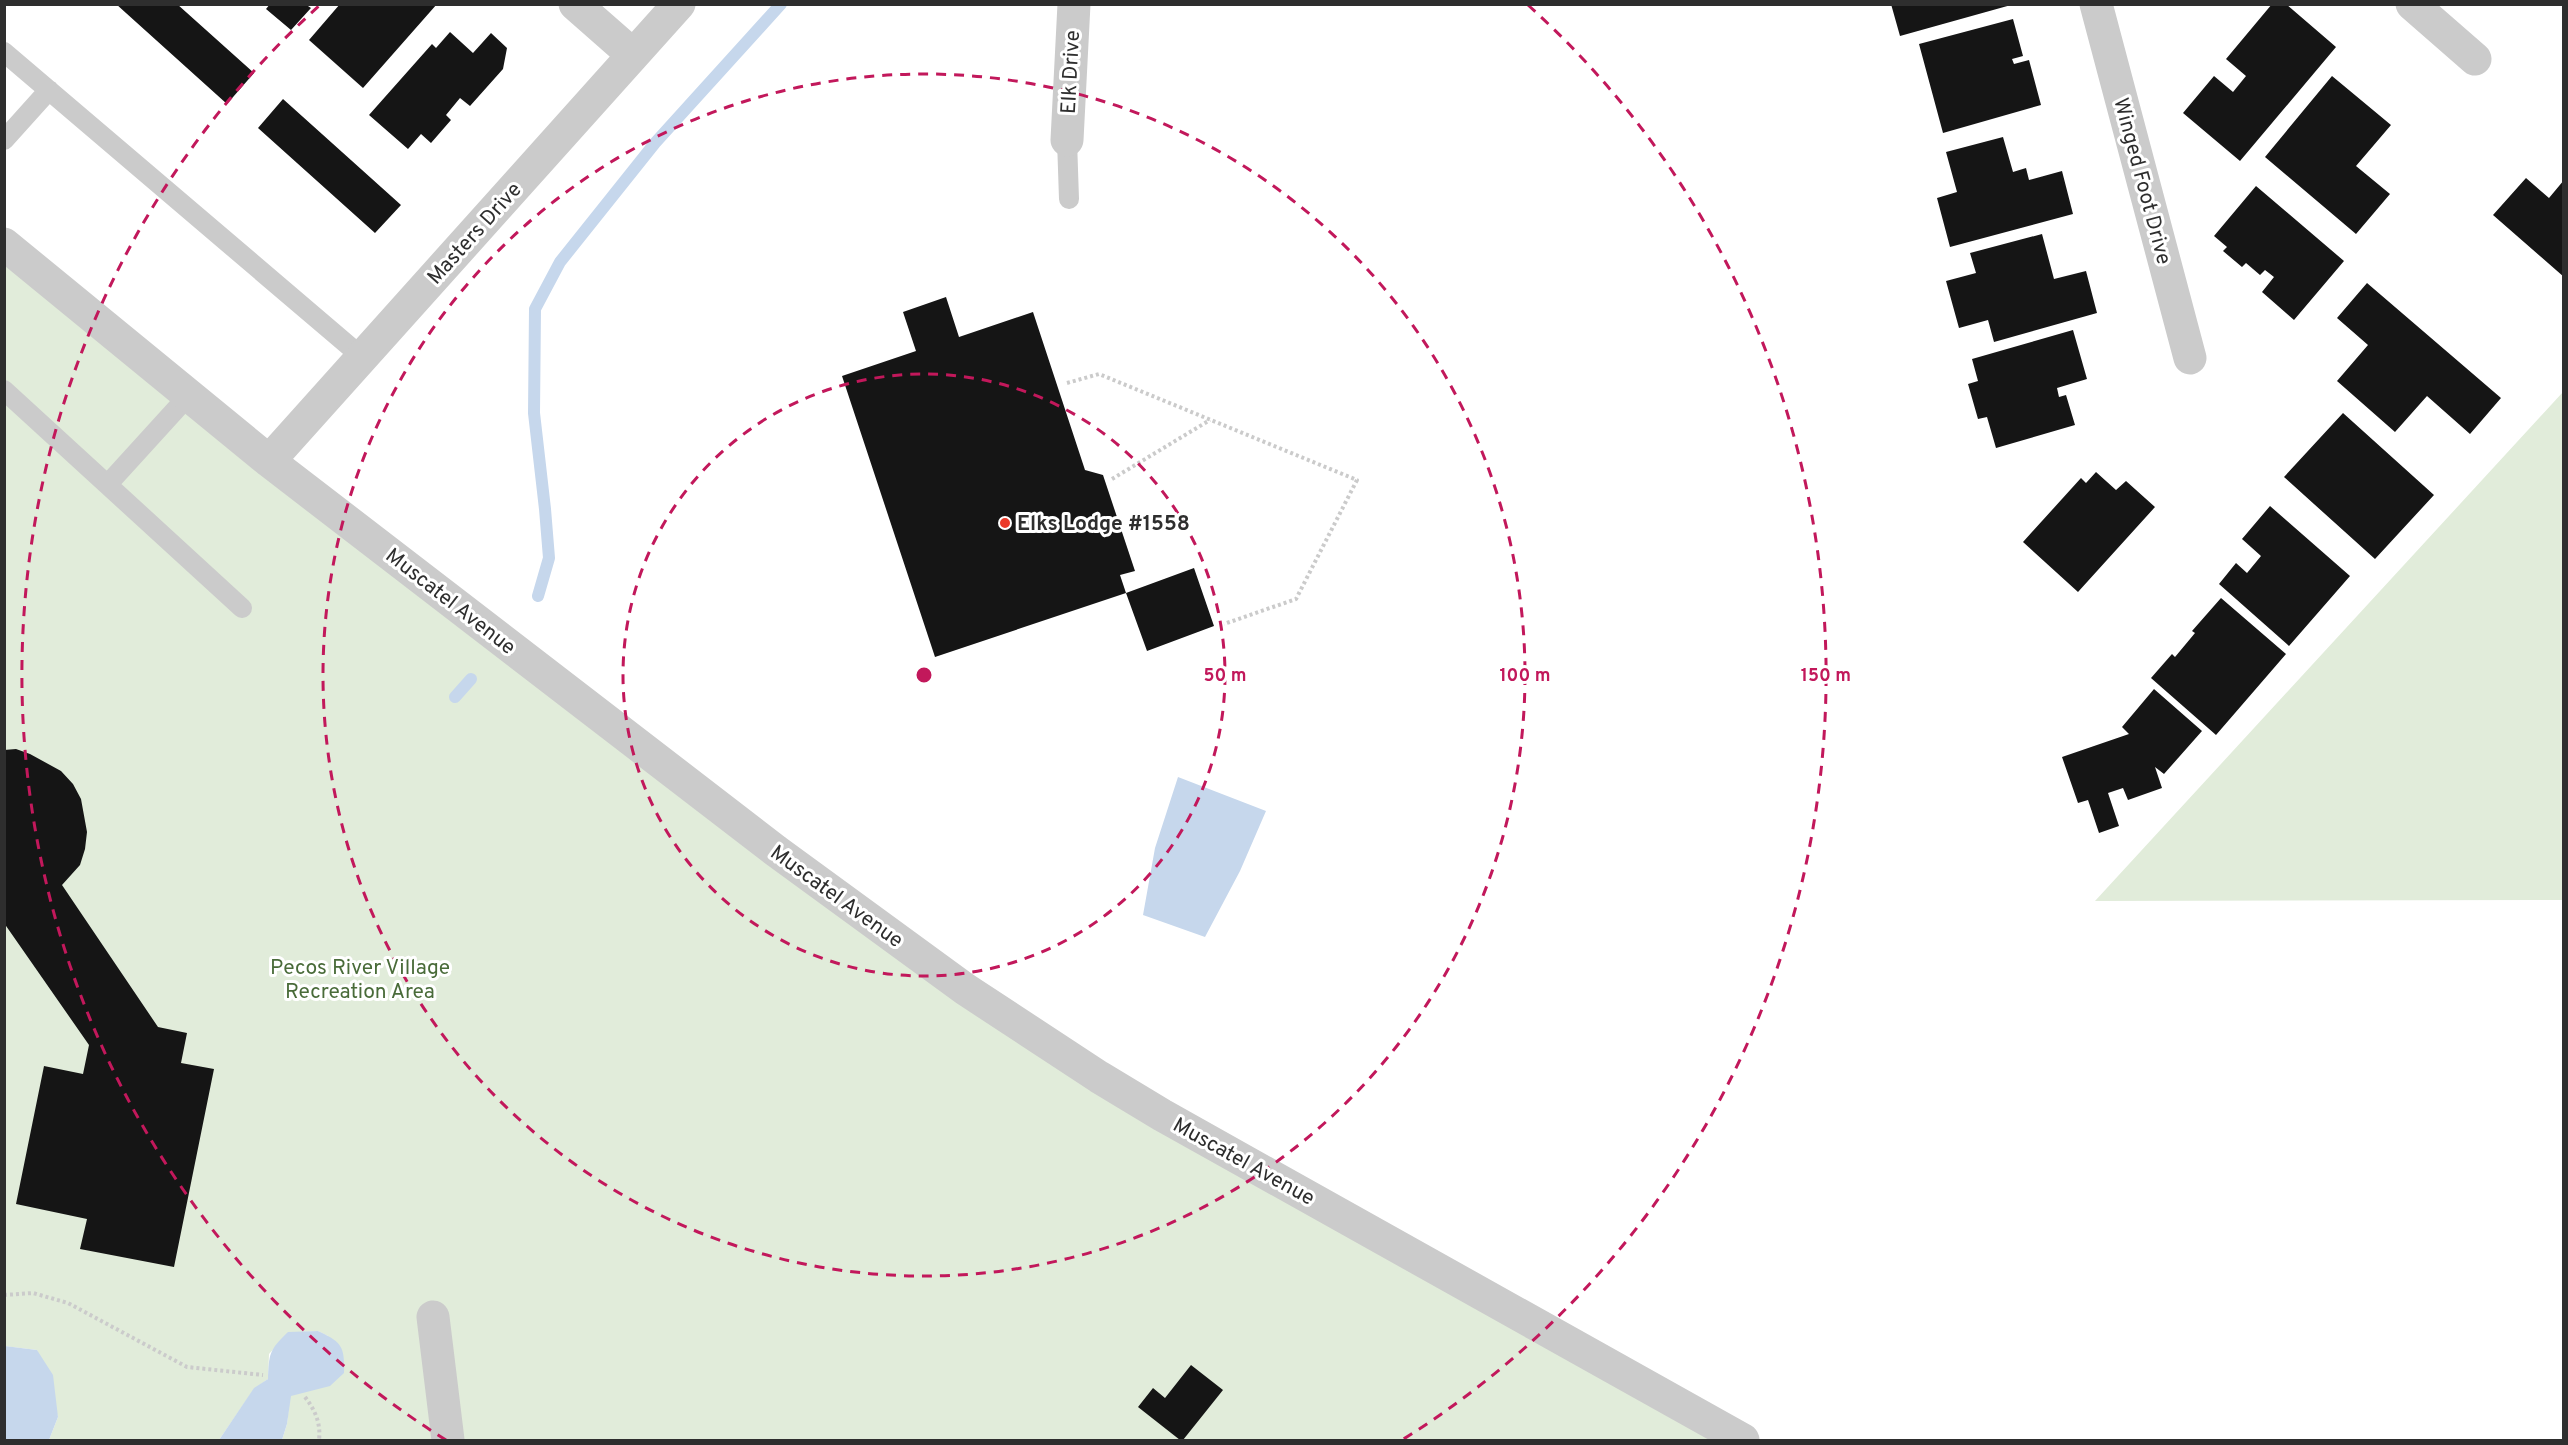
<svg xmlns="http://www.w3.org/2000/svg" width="2568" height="1445" viewBox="0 0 2568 1445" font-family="Overpass,sans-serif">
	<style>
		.green { fill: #e1ecda }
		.water { fill: #c6d7ec }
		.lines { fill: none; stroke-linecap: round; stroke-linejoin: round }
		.stream { stroke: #c6d7ec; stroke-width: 12 }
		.building { fill: #151515 }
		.path { stroke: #cbcbcb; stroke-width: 4; stroke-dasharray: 3 3; stroke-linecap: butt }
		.service { stroke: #cbcbcb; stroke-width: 20 }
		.minor { stroke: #cbcbcb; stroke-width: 33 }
		.ring { fill: none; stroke: #c2185b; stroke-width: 3; stroke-dasharray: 10 8 }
		.poi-dot { fill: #eb3929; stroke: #fff; stroke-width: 2 }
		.labels { text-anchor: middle; stroke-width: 6; stroke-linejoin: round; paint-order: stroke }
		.street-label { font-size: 21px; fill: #2e2e2e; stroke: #fff }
		.poi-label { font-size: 21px; font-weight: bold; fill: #2e2e2e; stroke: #fff; text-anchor: start }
		.park-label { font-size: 21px; fill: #496b39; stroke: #fff }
		.centre { fill: #c2185b; stroke: #fff; stroke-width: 3 }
		.ring-label { font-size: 18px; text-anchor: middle; font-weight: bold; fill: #c2185b; stroke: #fff; stroke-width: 6; stroke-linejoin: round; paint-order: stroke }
	</style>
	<rect width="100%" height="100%" fill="#fff"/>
	<path class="green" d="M4,244l961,745 778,451h-1461l5,-16 3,-28 38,-60 -10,-5 -30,2 -19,21 -1,25 -14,10 -35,51h-170l9,-23 -21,-67 -33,-4z
		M2563,392v508l-468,1z"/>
	<path class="water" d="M1178,777l88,34 -26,60 -35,66 -62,-22 12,-67z
		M318,1331c24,11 27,16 26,42l-14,13 -39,10 -4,28 -5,16h-63l35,-52 14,-9c1,-25 1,-29 20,-47z
		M5,1346l32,4 16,25 5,42 -9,23h-44z"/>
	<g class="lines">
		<path class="stream" d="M538,596l11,-38 -4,-49 -11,-96 1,-104 25,-47 95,-119 126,-139
			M455,697l16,-18"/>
	</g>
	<path class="building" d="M116,4h61l77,69 -27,31z
		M270,4h35l6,4 -20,22 -25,-21z
		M340,4h97l-74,84 -54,-48z
		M1891,4h120v1l-111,31z
		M2272,4h14l50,43 -96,114 -57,-48 31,-37 19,16 13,-16 -20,-17z
		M2013,19l10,37 -11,3 2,5 15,-4 12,45 -98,28 -24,-89z
		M450,32l23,21 18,-20 16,15 -4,21 -33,37 -10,-8 -14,17 5,5 -20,23 -10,-9 -13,15 -39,-34 63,-71 4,4z
		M2332,76l59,49 -35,41 34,28 -34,40 -91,-77z
		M283,99l118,106 -26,28 -117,-105z
		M2003,137l10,35 13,-4 3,12 33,-9 11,43 -123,33 -13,-49 20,-6 -11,-40z
		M2526,178l23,20 15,-18v97l-71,-62z
		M2256,186l88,75 -50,59 -32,-28 12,-15 -9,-7 -5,5 -14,-12 -4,4 -19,-16 4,-4 -13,-11z
		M2042,234l12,45 32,-8 11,42 -103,29 -6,-22 -29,8 -13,-47 30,-8 -6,-20z
		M2367,283l134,115 -31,36 -43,-38 -32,36 -58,-51 31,-36 -31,-27z
		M946,297l13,40 74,-25 52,158 18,5 32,96 -15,4 6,18 -191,64 -93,-281 74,-25 -13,-39z
		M2073,330l14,49 -30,9 2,9 7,-2 9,30 -79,23 -9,-31 -9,2 -10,-35 10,-3 -6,-22z
		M2343,413l91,82 -59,64 -91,-82z
		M2096,472l20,18 10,-9 29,26 -77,85 -55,-50 58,-64 5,5z
		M2270,506l80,70 -61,70 -70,-62 17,-21 11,10 14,-17 -19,-17z
		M1194,568l20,58 -67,25 -21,-58z
		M2221,598l65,56 -70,81 -65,-57 21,-24 3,3 20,-24 -3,-2z
		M2154,689l48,42 -38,43 -9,-7 7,21 -34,12 -5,-12 -15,5 11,33 -20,7 -11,-33 -10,3 -16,-46 67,-23 -7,-7z
		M16,749l14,5 31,17 12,13 8,15 6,33 -2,17 -5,16 -18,20 96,142 29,6 -6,30 33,6 -40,198 -94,-18 7,-30 -71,-15 28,-138 39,8 6,-29 -85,-122v-173z
		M1191,1365l32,25 -40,50h-3l-42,-33 15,-19 12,10z"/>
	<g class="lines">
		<path class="path" d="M1067,383l32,-9 258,106 -61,119 -72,25
			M1112,479l98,-59
			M4,1295l29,-2 35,10 119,64 76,8
			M305,1397c10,13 16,26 14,43"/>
		<path class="service" d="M4,52l358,305
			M4,140l45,-50
			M1067,140l2,59
			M4,390l238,218
			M108,484l81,-89"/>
		<path class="minor" d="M575,4l58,51
			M2096,4l94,354
			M2412,4l63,55
			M1067,140l7,-136
			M4,244l265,217 507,390 189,138 134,88 63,38 581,325
			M269,461l410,-457
			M433,1317l15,123"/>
	</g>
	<g class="ring">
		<circle cx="924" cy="675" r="301"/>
		<circle cx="924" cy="675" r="601"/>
		<path d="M446 1440A902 902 0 0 1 320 5M1528 5A902 902 0 0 1 1402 1440"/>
	</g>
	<circle class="poi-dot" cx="1005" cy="523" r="6"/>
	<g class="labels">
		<g class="street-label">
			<text transform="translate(1070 72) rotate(-87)" y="7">Elk Drive</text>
			<text transform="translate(2143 181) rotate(75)" y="7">Winged Foot Drive</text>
			<text transform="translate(474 233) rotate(-48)" y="7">Masters Drive</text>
			<text transform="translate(451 601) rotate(38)" y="7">Muscatel Avenue</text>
			<text transform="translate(837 896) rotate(36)" y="7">Muscatel Avenue</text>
			<text transform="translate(1244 1161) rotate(29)" y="7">Muscatel Avenue</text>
		</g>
		<g class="poi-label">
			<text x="1017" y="530">Elks Lodge #1558</text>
		</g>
		<g class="park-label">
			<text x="360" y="974">Pecos River Village<tspan x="360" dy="24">Recreation Area</tspan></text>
		</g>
	</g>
	<circle cx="924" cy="675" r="9" class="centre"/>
	<g class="ring-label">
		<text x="1225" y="681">50 m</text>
		<text x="1525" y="681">100 m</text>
		<text x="1826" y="681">150 m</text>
	</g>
	<rect width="2568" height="1445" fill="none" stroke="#2e2e2e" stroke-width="12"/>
</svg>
